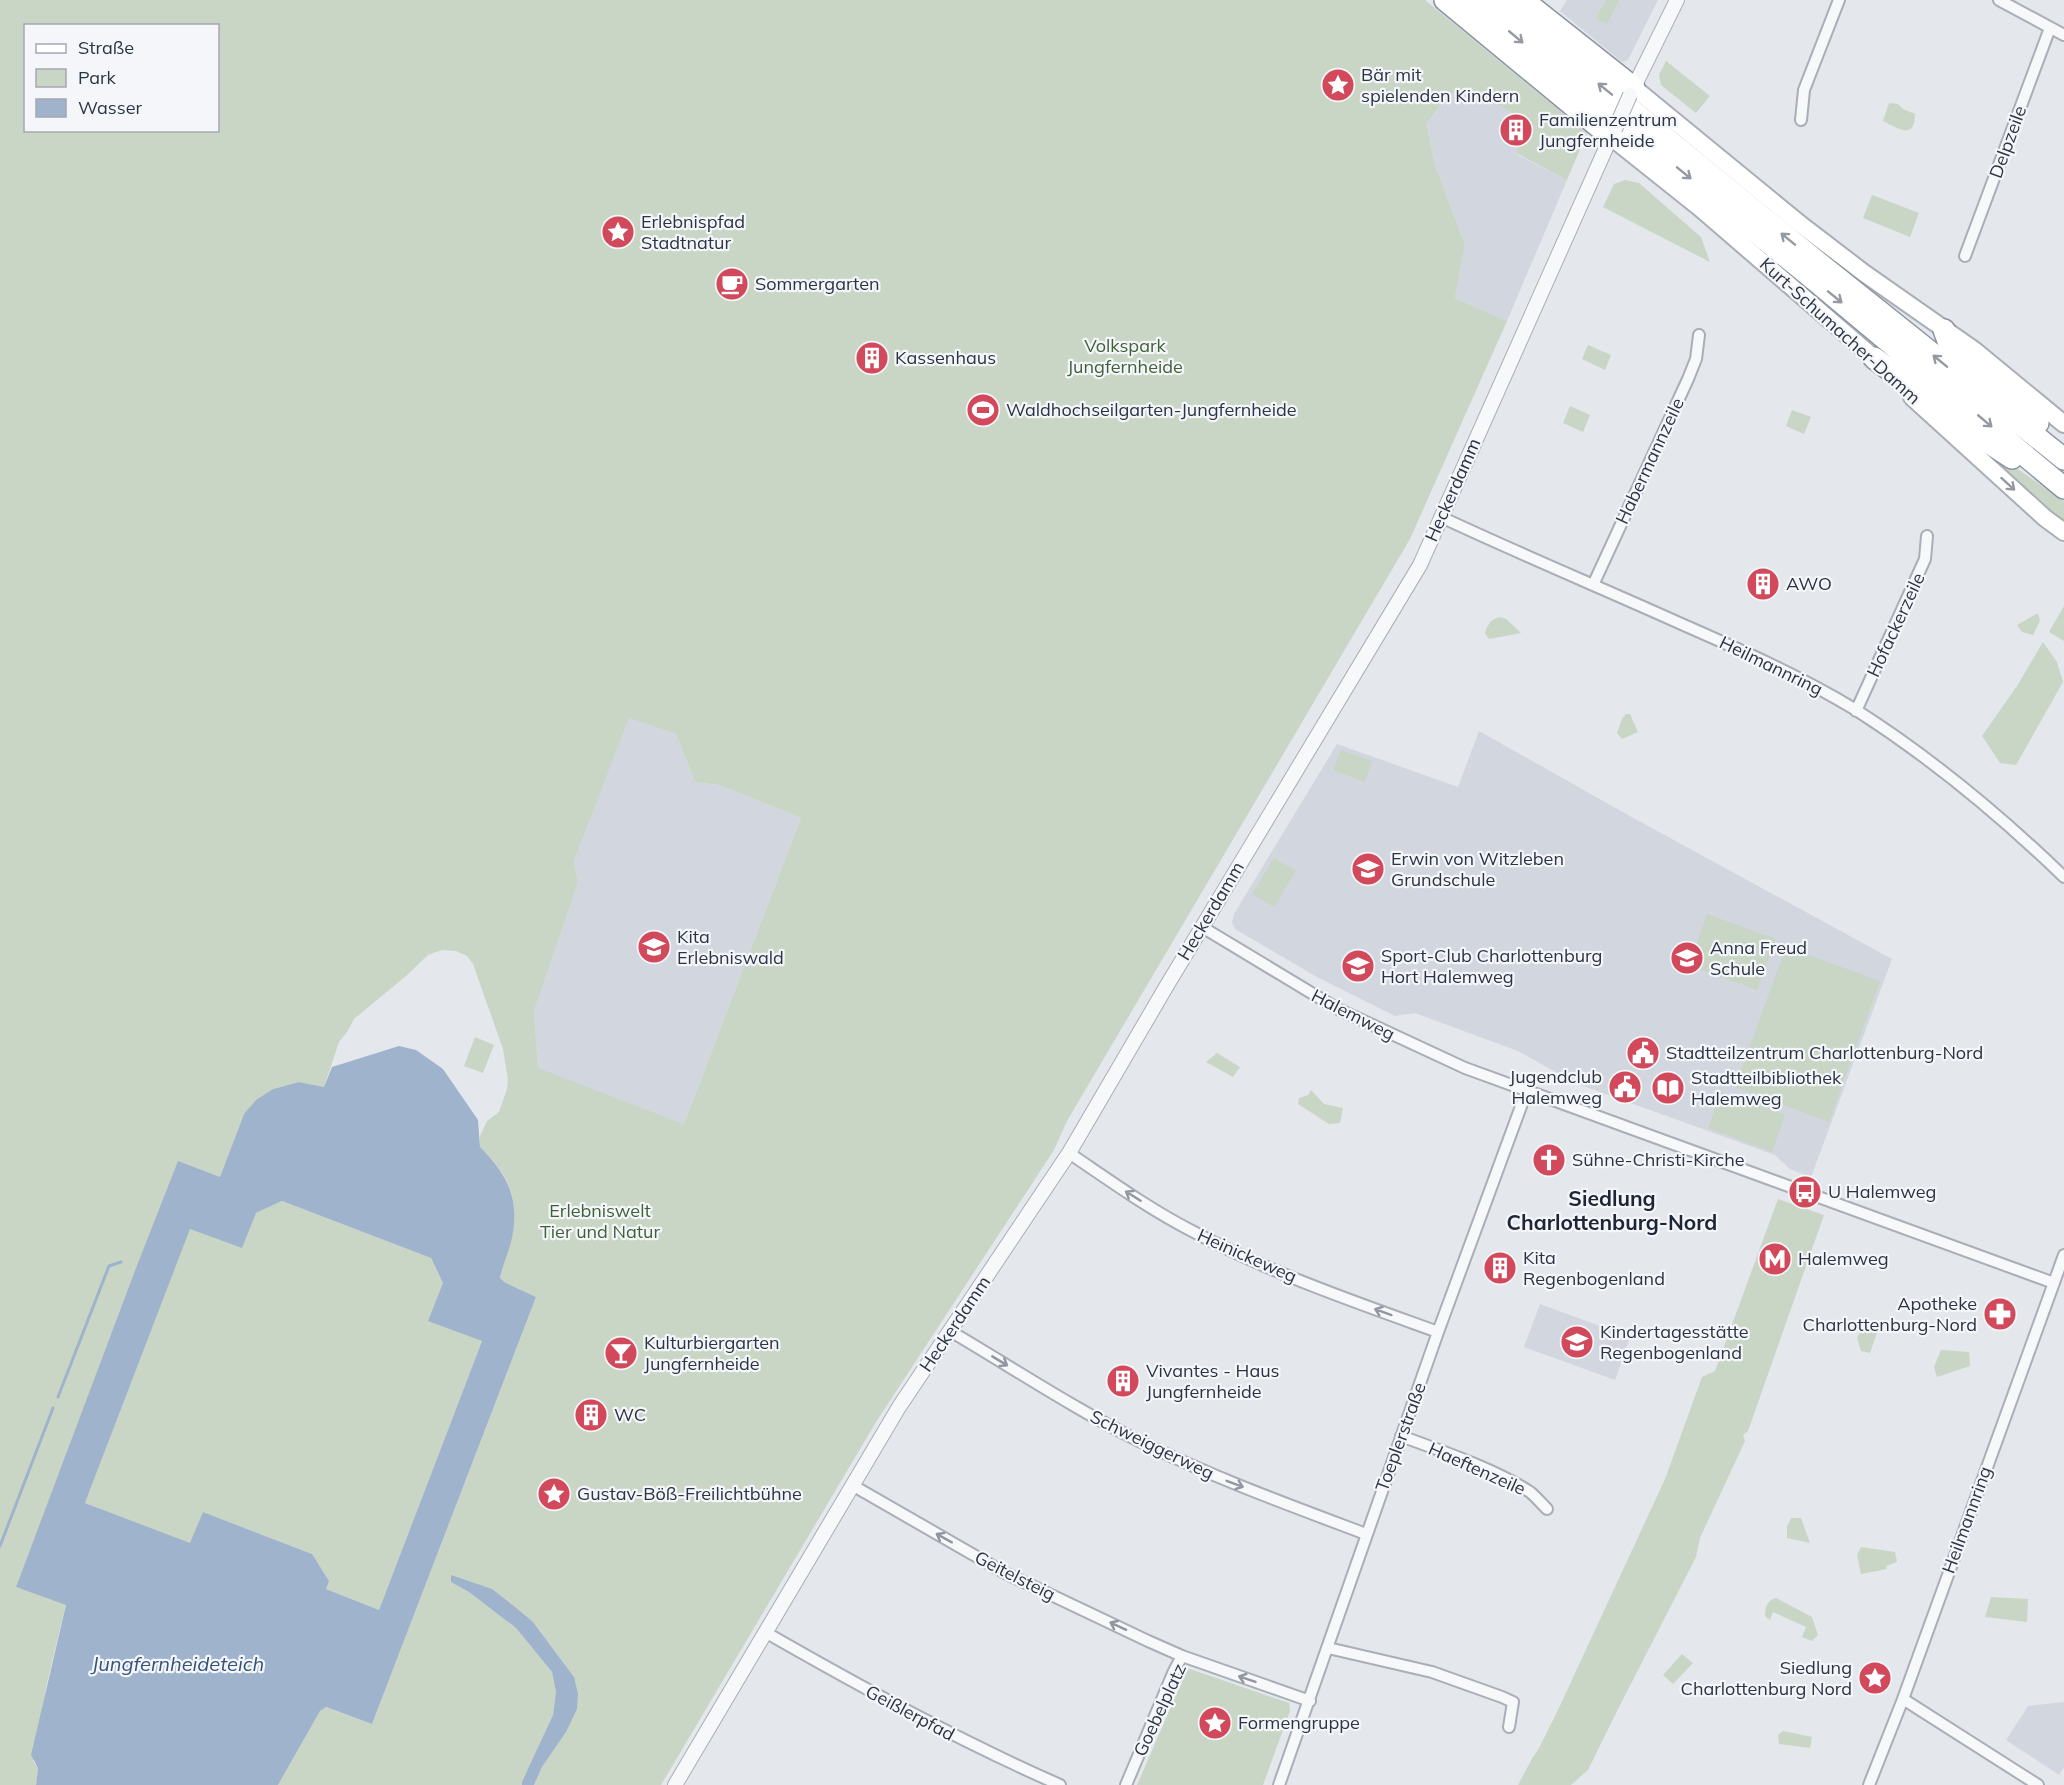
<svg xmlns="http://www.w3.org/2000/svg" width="2064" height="1785" viewBox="0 0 2064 1785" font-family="Mulish,sans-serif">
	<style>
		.built { fill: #d2d6de }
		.green { fill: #c9d6c5; fill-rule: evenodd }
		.water { fill: #9fb4cc; fill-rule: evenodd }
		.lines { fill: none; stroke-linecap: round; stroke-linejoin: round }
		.stream { stroke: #9fb4cc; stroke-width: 3 }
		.minor-casing { stroke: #a9aeb7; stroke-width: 14 }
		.tertiary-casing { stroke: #a9aeb7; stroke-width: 16 }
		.secondary-casing { stroke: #a9aeb7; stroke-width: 20 }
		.motorway-casing { stroke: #8b94a3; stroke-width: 24 }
		.minor { stroke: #f7f8fa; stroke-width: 10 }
		.tertiary { stroke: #f7f8fa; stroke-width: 14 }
		.secondary { stroke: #fff; stroke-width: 16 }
		.motorway { stroke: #fff; stroke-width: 21 }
		.tertiary-bridge-casing { stroke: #a9aeb7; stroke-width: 16; stroke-linecap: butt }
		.tertiary-bridge { stroke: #f7f8fa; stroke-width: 14 }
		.oneway { stroke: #959aa2 }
		.oneway2 { stroke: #9196a0 }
		.labels { text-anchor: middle; stroke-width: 4.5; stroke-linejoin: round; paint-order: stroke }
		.poi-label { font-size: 18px; fill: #2b3445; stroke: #f4f6f9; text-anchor: start }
		.street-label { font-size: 18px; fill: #2b3445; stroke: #f4f6f9 }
		.park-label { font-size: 18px; fill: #3f6138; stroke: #f4f6f9 }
		.water-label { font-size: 20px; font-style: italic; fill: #34527a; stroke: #f4f6f9 }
		.quarter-label { font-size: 21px; font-weight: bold; fill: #1d2536; stroke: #f4f6f9 }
	</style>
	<rect width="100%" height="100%" fill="#e4e7ec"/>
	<path class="built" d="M1567,0h91l-30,60 -6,2 -62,-51z
		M1474,87l58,36 -16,31 51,26 -60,141 -52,-23 10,-53 -30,-80 -9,-41 23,-30z
		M629,717l47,17 19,48 24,3 82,33 -117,306 -146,-55 -4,-58 44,-128 -4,-22z
		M1479,731l149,84 264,144 -81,218 -21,-8 -15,-14 -200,-72 -57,-32 -103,-38 -20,3 -78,-39 -82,-48 -3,-7 2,-8 103,-170 121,43z
		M1540,1304l90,33 -15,43 -91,-33z
		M2064,1702v65l-5,8 -53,-35 22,-34z"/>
	<path class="green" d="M0,0h1425l162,133 -20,47 -51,-27 16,-30 -60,-32 1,-4 -24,7 -23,30 9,41 30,80 -10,53 52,23 -97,218 -343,582 -13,29 -178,272 -215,363h-127l8,-18 24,-35 8,-55 -41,-55 -81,-40 17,10 47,36 36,44 4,20 -3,23 -31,70h-244l42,-74 5,-4 47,17 164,-427 -33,-15 -3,-4c15,-58 28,-85 -20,-131v-11l7,-15 12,-9 8,-23 1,-9 -5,-31 -30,-85 -6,-8 -11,-5 -14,-1 -14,5 -22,21 -52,43 -7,13 -8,10 -15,45 -25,-5 -26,7 -29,25 -24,63 -42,-15 -162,425 50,17 -19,79 -14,78 5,7 -2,17h-36zM26,26h192v104h-192zM629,718l47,16 19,48 24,3 82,33 -117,306 -146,-56 -4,-57 44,-128 -4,-22z
		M1606,0h13l-12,24 -11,-6z
		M1666,61l44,35 -14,17 -35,-28 -2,-10z
		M1889,103l9,1 5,5 12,5c0,26 -16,15 -32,7z
		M1625,180l14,3 62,54 9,25 -107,-55 11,-23z
		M1872,195l47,18 -9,24 -47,-19z
		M1588,345l23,10 -6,15 -23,-11z
		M1570,406l20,9 -7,17 -20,-9z
		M1792,410l19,7 -7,17 -18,-8z
		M1939,415l125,86v20h-1z
		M2064,606v35l-15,-9z
		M2038,613l2,8 -7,14 -11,-3 -5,-7z
		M1499,617l7,2 15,14 -32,6 -4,-6 2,-6 4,-6z
		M2043,642l14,20 6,20 -47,83 -16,-2 -18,-27 35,-50z
		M1626,714h4l8,18 -16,7 -5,-6 5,-14z
		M1341,750l31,11 -7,21 -32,-12z
		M1274,858l22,13 -22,36 -22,-13z
		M1707,914l69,25 -19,51 -68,-25z
		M1786,947l94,34 -51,141 -94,-35z
		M475,1037l19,8 -11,28 -19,-7z
		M1217,1053l23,14 -7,10 -27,-15z
		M1311,1090l13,14 19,4 -3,15 -11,1 -31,-20 1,-6 9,-3z
		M1721,1092l64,23 -13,37 -64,-24z
		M1778,1199l46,16 -76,216 -5,4 2,6 -45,97 -4,19 -79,154 -29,59 -17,15h-53l15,-28 5,-7 20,-40 107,-231 37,-102 13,-6z
		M282,1201l149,57 12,25 39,58 -103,269 -53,-21 -14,-35 -109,-42 -12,32 -106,-41 105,-275 66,-15z
		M1865,1321l14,6 -9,26 -9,-2 -4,-13z
		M1941,1350l28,2 1,14 -33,11 -3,-10z
		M1791,1518h10l9,25 -23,-5v-11z
		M1861,1547l34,5 2,10 -11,4 1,3 -26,5 -4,-19z
		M1991,1597l37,2 -1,23 -42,-5z
		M1776,1598l36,19 6,18 -6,6 -10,-4 4,-10 -33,-15 -3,8 -5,-4c0,-8 2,-16 11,-18z
		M1682,1654l11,9 -20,21 -10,-9z
		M1190,1669l99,34 1,8 -27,74h-126l50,-115z
		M1783,1731l29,6 -2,11 -31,-4 -1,-9z"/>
	<path class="water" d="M399,1046l17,4 27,19 35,51 2,27c27,27 40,51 32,91 -3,13 -9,26 -12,40l4,4 32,15 -164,427 -46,-17 -6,4 -42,74h-242l2,-17 -7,-13 35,-150 -50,-18 120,-319 42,-107 42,16 24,-63 12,-14 17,-11 26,-7 25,5 8,-20zM282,1201l149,57 12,25 -15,38 54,20 -103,269 -53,-21 3,-8 -17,-27 -109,-42 -13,31 -105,-40 105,-274 52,19 14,-35z
		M451,1575l41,14 23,18 18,15 41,55 4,17 -1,15 -11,23 -24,35 -8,18h-12v-3l31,-67 3,-23 -4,-20 -36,-44 -47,-36 -18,-10z"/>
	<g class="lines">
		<path class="stream" d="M58,1397l51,-131 12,-4
			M0,1546l53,-138"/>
		<defs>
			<path id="minor" d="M1999,0l65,35
				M1801,120l3,-30 35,-90
				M1965,256l85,-228
				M1441,517c81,38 163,72 245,109 57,25 116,51 170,84 75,48 144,105 208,167
				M1593,585l95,-206 8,-20 3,-24
				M1856,711l69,-152 2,-23
				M1202,927l136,82 127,59 589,215
				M1069,1153c40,27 80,56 123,78 78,42 163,71 246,101
				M950,1331c63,37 123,77 189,110 73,36 150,64 227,93
				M1401,1436c40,15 94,33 129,56 6,5 11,11 17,17
				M852,1485l153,88 143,68 34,15 128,45
				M765,1632c96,55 193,108 295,153
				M1328,1648l104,24 70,25 11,5 -4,25
				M1903,1699l135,86
				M1126,1785l48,-114 8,-15
				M1279,1785l159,-453 89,-242
				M1869,1785l34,-86 161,-444"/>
			<path id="tertiary" d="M1631,93l46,-93
				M675,1785l224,-378 170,-254 97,-166 254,-422 194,-435"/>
			<path id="secondary" d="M1634,88l166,136 64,49 110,77 90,74
				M1611,137l89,71 174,150 7,8
				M1912,397l133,121 19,14"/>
			<path id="motorway" d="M1445,0l166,137
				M1471,0l346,282 247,206
				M1497,0l323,264 244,195
				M1523,0l111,88
				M1944,330l6,16 88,77
				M1874,358l109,81 29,19"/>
		</defs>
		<use href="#minor" class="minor-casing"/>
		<use href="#tertiary" class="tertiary-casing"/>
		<use href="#secondary" class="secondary-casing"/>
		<use href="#motorway" class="motorway-casing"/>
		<use href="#minor" class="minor"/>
		<use href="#tertiary" class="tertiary"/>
		<use href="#secondary" class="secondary"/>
		<use href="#motorway" class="motorway"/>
		<defs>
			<path id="tertiary-bridge" d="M1615,129l15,-34"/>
		</defs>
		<use href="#tertiary-bridge" class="tertiary-bridge-casing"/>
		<use href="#tertiary-bridge" class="tertiary-bridge"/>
	</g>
	<defs><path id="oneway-shaft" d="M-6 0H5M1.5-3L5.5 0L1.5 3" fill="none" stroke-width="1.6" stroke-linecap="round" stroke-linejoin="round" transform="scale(1.5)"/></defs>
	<g class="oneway">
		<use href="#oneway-shaft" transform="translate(1516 37) rotate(40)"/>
		<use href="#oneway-shaft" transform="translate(1605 89) rotate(-141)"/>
		<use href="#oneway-shaft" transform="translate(1684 173) rotate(39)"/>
		<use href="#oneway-shaft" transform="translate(1788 239) rotate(-141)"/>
		<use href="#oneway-shaft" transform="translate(1835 297) rotate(39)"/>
		<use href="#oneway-shaft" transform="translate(1940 361) rotate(-141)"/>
		<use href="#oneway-shaft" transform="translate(1985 421) rotate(40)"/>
		<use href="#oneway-shaft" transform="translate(2008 484) rotate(42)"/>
	</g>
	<g class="oneway2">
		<use href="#oneway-shaft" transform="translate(1133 1196) rotate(-148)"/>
		<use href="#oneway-shaft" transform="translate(1383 1312) rotate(-160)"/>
		<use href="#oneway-shaft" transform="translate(1000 1361) rotate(31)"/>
		<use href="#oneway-shaft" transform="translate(1235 1484) rotate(21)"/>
		<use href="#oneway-shaft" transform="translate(944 1538) rotate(-151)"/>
		<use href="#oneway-shaft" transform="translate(1118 1626) rotate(-155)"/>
		<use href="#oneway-shaft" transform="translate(1247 1679) rotate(-161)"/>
	</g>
	<defs>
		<symbol id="sight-disc" viewBox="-11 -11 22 22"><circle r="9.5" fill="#d1495b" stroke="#f4f6f9"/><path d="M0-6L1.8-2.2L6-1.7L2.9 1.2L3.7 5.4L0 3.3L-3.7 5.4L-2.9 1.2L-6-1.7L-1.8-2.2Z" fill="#fff"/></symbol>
		<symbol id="building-disc" viewBox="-11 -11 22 22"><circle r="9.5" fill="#d1495b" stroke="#f4f6f9"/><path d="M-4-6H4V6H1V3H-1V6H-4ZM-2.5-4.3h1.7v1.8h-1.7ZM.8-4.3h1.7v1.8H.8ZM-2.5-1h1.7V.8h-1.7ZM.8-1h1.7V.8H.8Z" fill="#fff"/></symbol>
		<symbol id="cafe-disc" viewBox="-11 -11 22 22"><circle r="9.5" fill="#d1495b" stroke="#f4f6f9"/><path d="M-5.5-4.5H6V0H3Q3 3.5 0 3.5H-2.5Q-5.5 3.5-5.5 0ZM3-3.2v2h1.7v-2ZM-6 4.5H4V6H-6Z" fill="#fff"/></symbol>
		<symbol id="stadium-disc" viewBox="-11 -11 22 22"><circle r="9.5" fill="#d1495b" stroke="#f4f6f9"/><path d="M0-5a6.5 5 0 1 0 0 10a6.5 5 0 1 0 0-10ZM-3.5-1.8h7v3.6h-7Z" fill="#fff"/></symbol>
		<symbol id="school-disc" viewBox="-11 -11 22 22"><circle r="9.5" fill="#d1495b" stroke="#f4f6f9"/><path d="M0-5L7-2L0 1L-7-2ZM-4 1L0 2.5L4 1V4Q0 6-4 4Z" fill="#fff"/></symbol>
		<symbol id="civic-disc" viewBox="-11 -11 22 22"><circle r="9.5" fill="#d1495b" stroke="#f4f6f9"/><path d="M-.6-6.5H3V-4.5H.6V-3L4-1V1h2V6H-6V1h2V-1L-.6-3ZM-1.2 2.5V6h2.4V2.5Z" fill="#fff"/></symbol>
		<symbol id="library-disc" viewBox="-11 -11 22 22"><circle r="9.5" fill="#d1495b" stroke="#f4f6f9"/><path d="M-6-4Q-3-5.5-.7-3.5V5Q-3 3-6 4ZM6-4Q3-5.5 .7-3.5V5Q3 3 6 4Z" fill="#fff"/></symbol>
		<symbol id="church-disc" viewBox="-11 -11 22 22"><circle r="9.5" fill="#d1495b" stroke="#f4f6f9"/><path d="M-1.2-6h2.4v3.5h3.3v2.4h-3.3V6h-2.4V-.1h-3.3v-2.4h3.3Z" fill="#fff"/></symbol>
		<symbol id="bus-disc" viewBox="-11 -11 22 22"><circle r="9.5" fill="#d1495b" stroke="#f4f6f9"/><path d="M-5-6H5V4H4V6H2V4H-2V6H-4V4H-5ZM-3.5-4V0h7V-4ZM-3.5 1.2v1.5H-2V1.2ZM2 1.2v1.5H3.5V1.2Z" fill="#fff"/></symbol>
		<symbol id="metro-disc" viewBox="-11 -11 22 22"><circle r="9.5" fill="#d1495b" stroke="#f4f6f9"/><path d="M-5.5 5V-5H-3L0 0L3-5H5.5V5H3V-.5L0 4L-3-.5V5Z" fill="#fff"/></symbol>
		<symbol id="pharmacy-disc" viewBox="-11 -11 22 22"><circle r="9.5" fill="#d1495b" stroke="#f4f6f9"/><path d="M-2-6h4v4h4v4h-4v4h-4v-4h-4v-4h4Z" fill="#fff"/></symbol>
		<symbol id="bar-disc" viewBox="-11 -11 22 22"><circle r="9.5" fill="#d1495b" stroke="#f4f6f9"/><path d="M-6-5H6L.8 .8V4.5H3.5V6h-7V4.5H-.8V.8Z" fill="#fff"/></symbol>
	</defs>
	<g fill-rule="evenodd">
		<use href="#sight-disc" x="1319" y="66" width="38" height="38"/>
		<use href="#building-disc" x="1497" y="111" width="38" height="38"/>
		<use href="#sight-disc" x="599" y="213" width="38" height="38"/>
		<use href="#cafe-disc" x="713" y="265" width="38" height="38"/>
		<use href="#building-disc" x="853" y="339" width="38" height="38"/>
		<use href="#stadium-disc" x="964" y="391" width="38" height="38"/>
		<use href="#building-disc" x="1744" y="565" width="38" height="38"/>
		<use href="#school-disc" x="1349" y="850" width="38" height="38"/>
		<use href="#school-disc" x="635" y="928" width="38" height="38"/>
		<use href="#school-disc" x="1668" y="939" width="38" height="38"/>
		<use href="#school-disc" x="1339" y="947" width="38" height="38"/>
		<use href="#civic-disc" x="1624" y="1034" width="38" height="38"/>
		<use href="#civic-disc" x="1606" y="1068" width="38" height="38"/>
		<use href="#library-disc" x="1649" y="1069" width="38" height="38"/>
		<use href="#church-disc" x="1530" y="1141" width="38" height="38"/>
		<use href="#bus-disc" x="1786" y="1173" width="38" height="38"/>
		<use href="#metro-disc" x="1756" y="1240" width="38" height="38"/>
		<use href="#building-disc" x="1481" y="1249" width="38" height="38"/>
		<use href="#pharmacy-disc" x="1981" y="1295" width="38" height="38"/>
		<use href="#school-disc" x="1558" y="1323" width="38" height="38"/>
		<use href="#bar-disc" x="602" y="1334" width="38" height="38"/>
		<use href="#building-disc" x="1104" y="1362" width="38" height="38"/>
		<use href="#building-disc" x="572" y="1396" width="38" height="38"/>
		<use href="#sight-disc" x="535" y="1475" width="38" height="38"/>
		<use href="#sight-disc" x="1856" y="1659" width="38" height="38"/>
		<use href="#sight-disc" x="1196" y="1704" width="38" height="38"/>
	</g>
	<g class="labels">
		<g class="poi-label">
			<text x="1361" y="81">Bär mit<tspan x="1361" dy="21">spielenden Kindern</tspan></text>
			<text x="1539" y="126">Familienzentrum<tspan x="1539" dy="21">Jungfernheide</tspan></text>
			<text x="641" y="228">Erlebnispfad<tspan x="641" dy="21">Stadtnatur</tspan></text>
			<text x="755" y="290">Sommergarten</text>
			<text x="895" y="364">Kassenhaus</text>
			<text x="1006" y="416">Waldhochseilgarten-Jungfernheide</text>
			<text x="1786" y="590">AWO</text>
			<text x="1391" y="865">Erwin von Witzleben<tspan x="1391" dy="21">Grundschule</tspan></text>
			<text x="677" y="943">Kita<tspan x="677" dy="21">Erlebniswald</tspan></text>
			<text x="1710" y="954">Anna Freud<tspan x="1710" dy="21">Schule</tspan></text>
			<text x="1381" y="962">Sport-Club Charlottenburg<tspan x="1381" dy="21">Hort Halemweg</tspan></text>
			<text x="1666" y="1059">Stadtteilzentrum Charlottenburg-Nord</text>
			<text x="1602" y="1083" text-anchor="end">Jugendclub<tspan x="1602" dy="21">Halemweg</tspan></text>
			<text x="1691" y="1084">Stadtteilbibliothek<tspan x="1691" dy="21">Halemweg</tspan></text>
			<text x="1572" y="1166">Sühne-Christi-Kirche</text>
			<text x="1828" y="1198">U Halemweg</text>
			<text x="1523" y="1264">Kita<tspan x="1523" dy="21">Regenbogenland</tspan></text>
			<text x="1798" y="1265">Halemweg</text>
			<text x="1977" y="1310" text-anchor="end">Apotheke<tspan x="1977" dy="21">Charlottenburg-Nord</tspan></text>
			<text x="1600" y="1338">Kindertagesstätte<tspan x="1600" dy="21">Regenbogenland</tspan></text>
			<text x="644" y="1349">Kulturbiergarten<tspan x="644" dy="21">Jungfernheide</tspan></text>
			<text x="1146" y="1377">Vivantes - Haus<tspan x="1146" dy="21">Jungfernheide</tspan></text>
			<text x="614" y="1421">WC</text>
			<text x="577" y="1500">Gustav-Böß-Freilichtbühne</text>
			<text x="1852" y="1674" text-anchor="end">Siedlung<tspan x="1852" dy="21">Charlottenburg Nord</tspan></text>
			<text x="1238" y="1729">Formengruppe</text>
		</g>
		<g class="street-label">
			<text transform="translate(2008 142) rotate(-70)" y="6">Delpzeile</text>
			<text transform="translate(1840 331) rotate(42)" y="6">Kurt-Schumacher-Damm</text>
			<text transform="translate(1650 461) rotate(-65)" y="6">Habermannzeile</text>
			<text transform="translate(1453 490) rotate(-66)" y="6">Heckerdamm</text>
			<text transform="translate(1896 625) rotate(-65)" y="6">Hofackerzeile</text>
			<text transform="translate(1771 666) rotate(26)" y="6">Heilmannring</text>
			<text transform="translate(1211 911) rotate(-59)" y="6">Heckerdamm</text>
			<text transform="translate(1353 1015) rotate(27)" y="6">Halemweg</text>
			<text transform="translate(1247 1256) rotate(24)" y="6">Heinickeweg</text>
			<text transform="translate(955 1324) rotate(-56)" y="6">Heckerdamm</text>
			<text transform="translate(1401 1437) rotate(-70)" y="6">Toeplerstraße</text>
			<text transform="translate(1152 1445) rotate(26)" y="6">Schweiggerweg</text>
			<text transform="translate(1477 1469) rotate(24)" y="6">Haeftenzeile</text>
			<text transform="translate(1967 1520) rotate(-70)" y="6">Heilmannring</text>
			<text transform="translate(1015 1576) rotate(27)" y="6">Geitelsteig</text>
			<text transform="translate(1160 1710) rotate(-65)" y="6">Goebelplatz</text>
			<text transform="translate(910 1713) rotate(28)" y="6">Geißlerpfad</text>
		</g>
		<g class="park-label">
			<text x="1125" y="352">Volkspark<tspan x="1125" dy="21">Jungfernheide</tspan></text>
			<text x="600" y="1217">Erlebniswelt<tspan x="600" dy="21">Tier und Natur</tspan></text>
		</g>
		<g class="water-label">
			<text x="178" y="1671">Jungfernheideteich</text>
		</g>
		<g class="quarter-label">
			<text x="1612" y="1206">Siedlung<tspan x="1612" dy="24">Charlottenburg-Nord</tspan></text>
		</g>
	</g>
	<rect x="24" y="24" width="195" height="108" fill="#f4f6f9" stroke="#a4a8b1" stroke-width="1.5"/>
	<rect x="36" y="44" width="30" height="9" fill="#ffffff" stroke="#a4a8b1" stroke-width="1.5"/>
	<text x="78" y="54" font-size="18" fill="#2b3445">Straße</text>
	<rect x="36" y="69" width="30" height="18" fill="#c9d6c5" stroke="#a4a8b1" stroke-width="1.5"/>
	<text x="78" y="84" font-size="18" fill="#2b3445">Park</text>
	<rect x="36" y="99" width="30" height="18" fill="#9fb4cc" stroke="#a4a8b1" stroke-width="1.5"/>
	<text x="78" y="114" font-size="18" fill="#2b3445">Wasser</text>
</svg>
